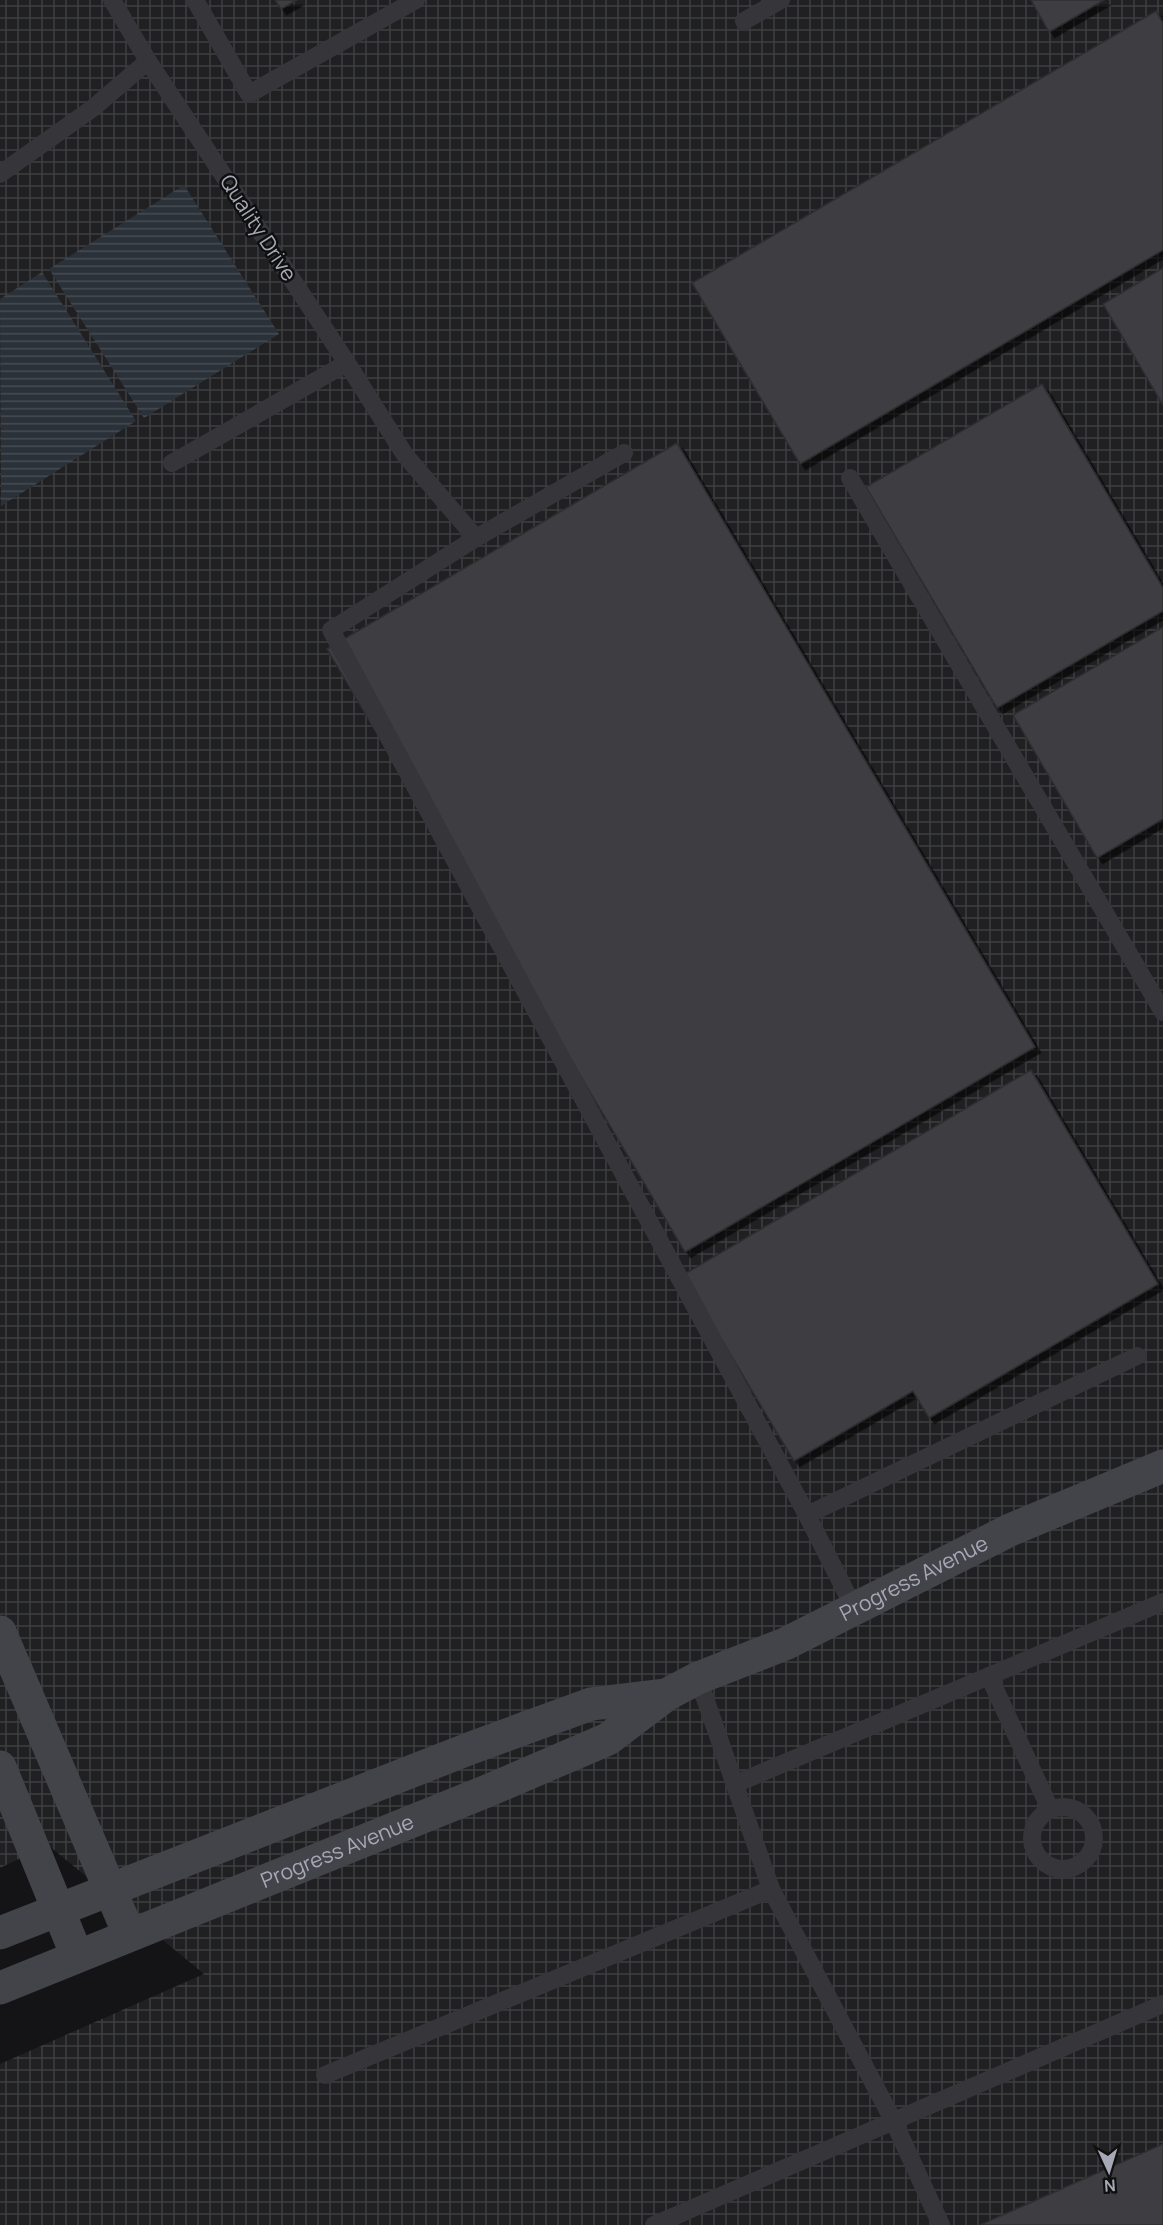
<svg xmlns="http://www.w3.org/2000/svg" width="1163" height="2225" viewBox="0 0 1163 2225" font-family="Manrope,sans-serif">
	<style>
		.industrial { fill: url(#industrial-grid) }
		.water { fill: url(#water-rules) }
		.building { fill: #3e3e42; stroke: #2e2e31; stroke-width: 1.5; filter: url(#shadow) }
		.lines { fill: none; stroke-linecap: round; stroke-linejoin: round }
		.lane { stroke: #35353a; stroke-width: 18 }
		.secondary { stroke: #43444a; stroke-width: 33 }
		.labels { text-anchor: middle; stroke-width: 5; stroke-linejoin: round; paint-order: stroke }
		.street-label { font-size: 21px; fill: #a6a9b5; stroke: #0f0f10 }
	</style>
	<defs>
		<pattern id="industrial-grid" width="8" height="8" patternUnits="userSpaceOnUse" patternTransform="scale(1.5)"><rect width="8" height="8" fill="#202022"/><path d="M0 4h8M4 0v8" fill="none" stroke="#3d3e40"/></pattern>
		<pattern id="water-rules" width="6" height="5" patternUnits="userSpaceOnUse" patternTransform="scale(1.5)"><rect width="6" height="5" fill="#2b3139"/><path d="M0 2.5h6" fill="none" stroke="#474c53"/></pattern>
		<filter id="shadow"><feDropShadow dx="5.5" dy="5.5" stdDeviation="0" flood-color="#0009"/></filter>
	</defs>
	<rect width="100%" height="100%" fill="#141416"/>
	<path class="industrial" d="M0,0h1163v2225h-1163v-161l204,-90 -156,-129 -48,23z"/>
	<path class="water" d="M184,185l95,149 -135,84 -95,-149z
		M42,272l94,149 -135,85 -1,-207z"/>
	<path class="building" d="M275,0h22l-16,9z
		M1031,0h73l-55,32z
		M1156,11l7,12v227l-363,214 -108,-181z
		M1163,268v137l-60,-101z
		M1042,384l121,204v23l-166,97 -131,-221z
		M677,443l358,604 -350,205 -358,-603z
		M1163,627v192l-66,39 -84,-143z
		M1031,1070l127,214 -229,134 -16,-27 -119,70 -111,-186z
		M1163,2144v81h-183z"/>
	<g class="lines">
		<path class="lane" d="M112,0l36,61 199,302 58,92 71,83
			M195,0l54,94 167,-94
			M744,21l37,-21
			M0,174l93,-66 55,-47
			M624,453l-148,85 -145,92 476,885 48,95
			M172,463l175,-100
			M850,478l313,534
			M807,1515l330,-159
			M989,1676l61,133
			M698,1678l73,211 123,233 47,103
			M735,1784l428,-182
			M1032 1838a31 31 0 1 1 62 0a31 31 0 1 1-62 0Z
			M325,2075l446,-186
			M654,2225l509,-221"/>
		<g class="secondary">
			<path d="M0,1632l129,302"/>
			<path d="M0,1767l77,189"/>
			<path d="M0,1933l471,-185 120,-44 75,-9"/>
			<path id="s1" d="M0,1988l487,-197 121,-52 58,-44 32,-17 87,-34 225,-114 153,-64"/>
		</g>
	</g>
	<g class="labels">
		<g class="street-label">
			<text transform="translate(258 228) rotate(57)" y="7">Quality Drive</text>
			<text dy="7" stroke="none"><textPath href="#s1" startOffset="1004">Progress Avenue</textPath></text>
			<text dy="7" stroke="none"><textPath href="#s1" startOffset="364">Progress Avenue</textPath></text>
		</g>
	</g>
	<g transform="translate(1109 2171) rotate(176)" stroke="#0f0f10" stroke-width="4.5" paint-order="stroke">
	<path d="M0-4.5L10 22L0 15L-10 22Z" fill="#a6a9b5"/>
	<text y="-9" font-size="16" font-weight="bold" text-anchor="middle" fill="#a6a9b5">N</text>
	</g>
</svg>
